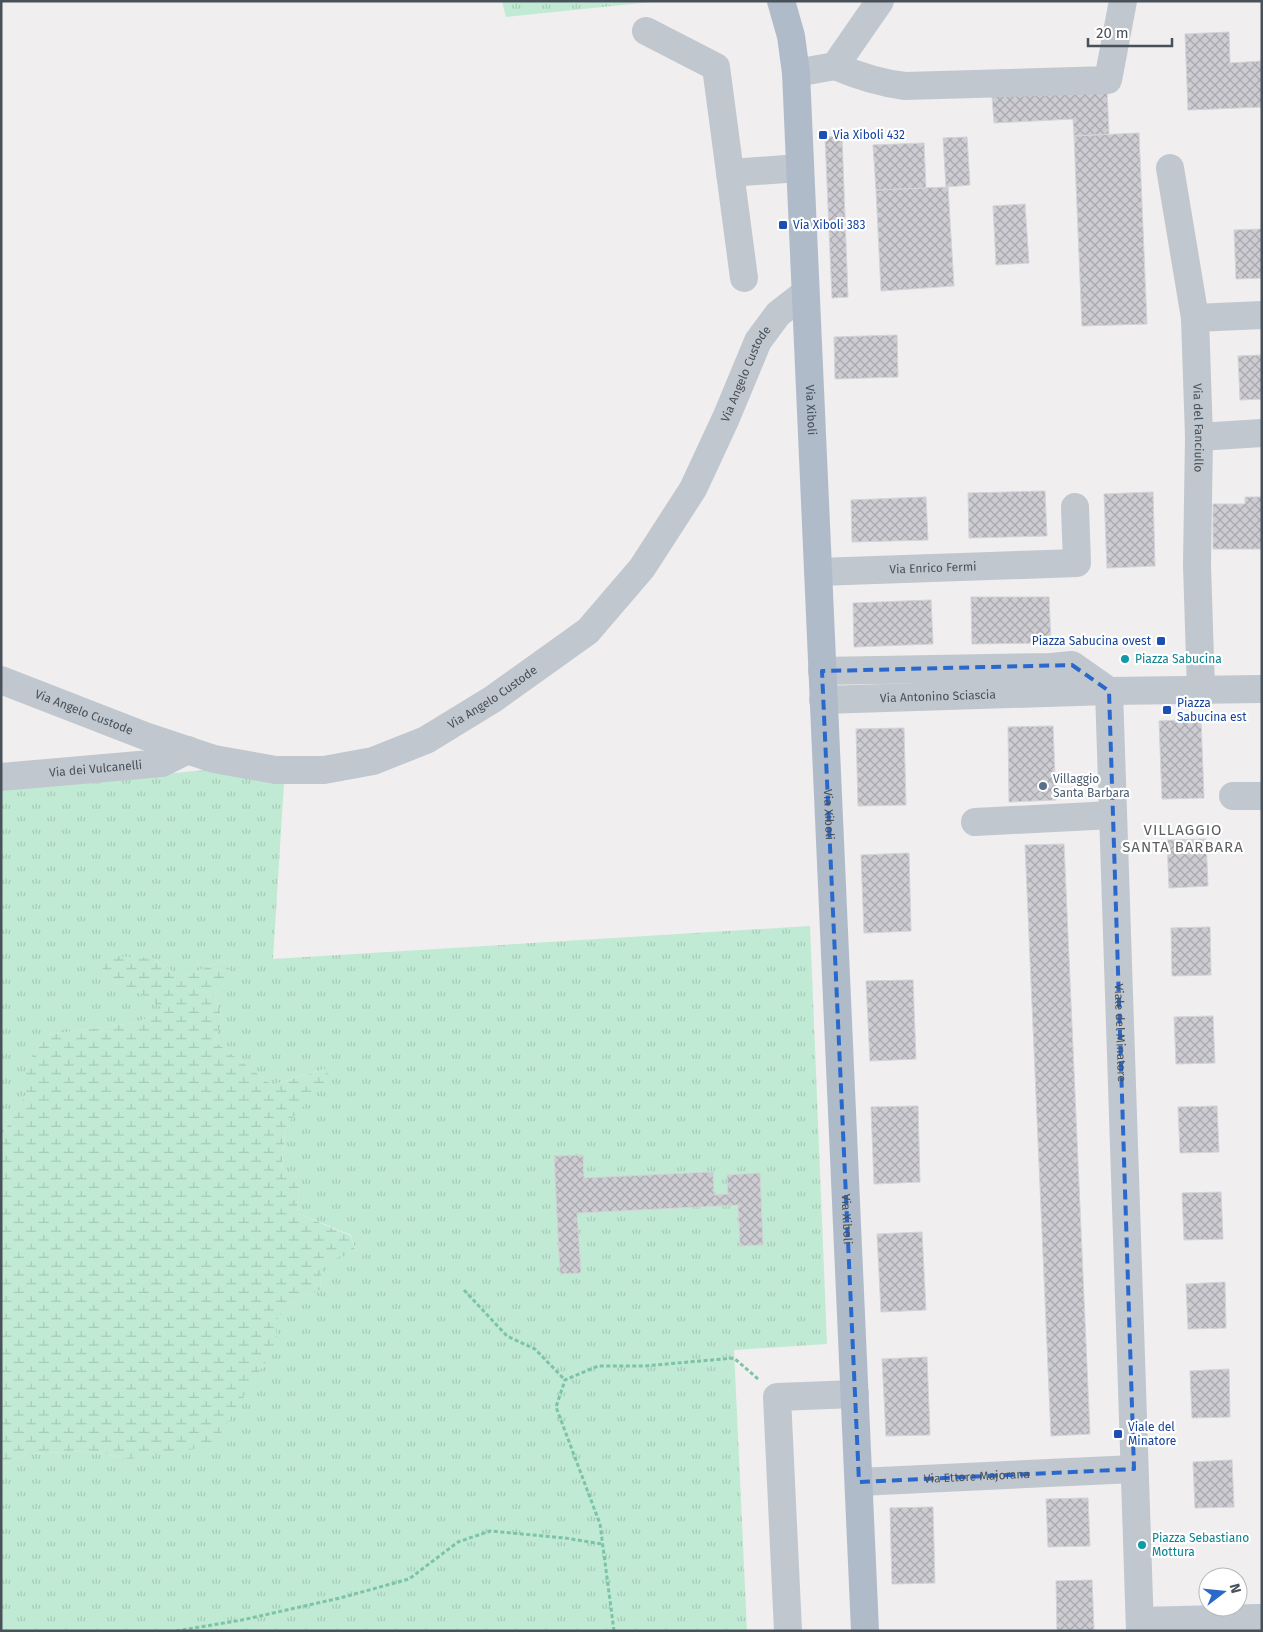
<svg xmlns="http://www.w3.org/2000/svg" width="1263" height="1632" viewBox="0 0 1263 1632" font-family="'Fira Sans',sans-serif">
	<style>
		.grass { fill: url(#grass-tufts) }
		.wetland { fill: url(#wetland-marsh) }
		.building { fill: url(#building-cross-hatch); stroke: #d2d4d8 }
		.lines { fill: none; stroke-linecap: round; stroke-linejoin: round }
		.path { stroke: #7cc4a5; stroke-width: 3; stroke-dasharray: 4 2.5; stroke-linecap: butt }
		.minor { stroke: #c0c7ce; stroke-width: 28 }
		.major { stroke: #b0bbca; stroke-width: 28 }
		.marked { fill: none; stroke: #2b68cc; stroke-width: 4; stroke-dasharray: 10 6; stroke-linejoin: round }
		.transit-dot { fill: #1a4fb4; stroke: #fff; stroke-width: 2 }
		.culture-dot { fill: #0f9aa8; stroke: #fff; stroke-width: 2 }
		.service-dot { fill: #5c6f8a; stroke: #fff; stroke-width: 2 }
		.labels { text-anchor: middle; stroke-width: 4.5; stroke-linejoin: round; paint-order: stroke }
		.transit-label { font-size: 12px; fill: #164399; stroke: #fff; text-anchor: start }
		.street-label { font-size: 12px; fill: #485059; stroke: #fff }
		.culture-label { font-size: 12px; fill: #0d838f; stroke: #fff; text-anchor: start }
		.service-label { font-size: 12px; fill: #4e5e75; stroke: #fff; text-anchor: start }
		.quarter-label { font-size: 15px; letter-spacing: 1px; fill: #5b5e62; stroke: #fff }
	</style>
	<defs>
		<pattern id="grass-tufts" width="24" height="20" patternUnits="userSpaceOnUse" patternTransform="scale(1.25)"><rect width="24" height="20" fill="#c0ead3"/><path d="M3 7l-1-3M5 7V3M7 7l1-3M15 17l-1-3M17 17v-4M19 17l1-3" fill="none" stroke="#a6cab7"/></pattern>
		<pattern id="wetland-marsh" width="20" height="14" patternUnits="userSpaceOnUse" patternTransform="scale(1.25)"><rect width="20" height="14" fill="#c0ead3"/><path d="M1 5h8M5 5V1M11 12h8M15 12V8" fill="none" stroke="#a6cab7"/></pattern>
		<pattern id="building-cross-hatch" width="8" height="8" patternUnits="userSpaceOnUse" patternTransform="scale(1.25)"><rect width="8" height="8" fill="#ccccd2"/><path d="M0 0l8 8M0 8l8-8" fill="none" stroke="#a8a8ad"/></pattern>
	</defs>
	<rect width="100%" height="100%" fill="#f0eeee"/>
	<path class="grass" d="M502,1h159l-155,16z
		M204,770l80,13 -11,176 537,-33 17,418 -93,6 13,281h-746v-166l27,-11 60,-3 41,8 146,-137 16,-19 29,-13 2,-28 34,-10 -5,-17 -54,-22 2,-28 -18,-14 5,-46 38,-56 -52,16 -58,-44 9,-20 -9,-27 16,-17 -1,-18 -48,18 -29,-19 -51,8 8,14 32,14 27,17 -35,12 -87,12 -21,35v26l-24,40v-345z"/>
	<path class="wetland" d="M115,956l37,2 29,19 48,-18 1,18 -16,17 9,27 -9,20 58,44 53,-16 5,8 -44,48 -5,45 18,15 -2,28 54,23 5,17 -34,9 -2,28 -29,13 -16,19 3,20 -64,102 -24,6 -61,9 -41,-8 -60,3 -27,11v-329l24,-40v-26l21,-35 87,-12 34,-12 -26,-17 -32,-14 -8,-14z"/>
	<path class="building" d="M1229,32l1,31 32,-2v46l-74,3 -3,-76z
		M1107,90l2,44 -35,2 -1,-17 -79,4 -2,-27z
		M1139,133l8,191 -65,2 -8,-190z
		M842,136l6,161 -16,1 -7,-161z
		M967,137l3,48 -24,2 -3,-49z
		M924,143l2,45 -50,2 -3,-45z
		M948,187l6,99 -73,5 -5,-101z
		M1025,204l4,59 -33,2 -3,-59z
		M1262,229v49l-26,1 -2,-49z
		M897,335l1,42 -63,2 -1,-42z
		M1262,355v44l-22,1 -2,-44z
		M1045,491l2,45 -78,2 -1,-45z
		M1153,492l2,74 -48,2 -3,-74z
		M926,497l2,43 -76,2 -1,-42z
		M1245,497h17v52h-49v-45h32z
		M971,597h78l2,46 -79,1z
		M931,600l2,44 -79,3 -1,-44z
		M1201,719l3,79 -42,1 -3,-78z
		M1053,726l3,74 -47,2 -1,-75z
		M904,728l2,77 -48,1 -2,-77z
		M1206,839l2,47 -39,2 -2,-48z
		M1064,844l26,590 -39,2 -26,-591z
		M909,853l2,78 -47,2 -3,-78z
		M1210,927l1,48 -39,1 -1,-48z
		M913,980l3,79 -46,2 -4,-80z
		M1213,1016l2,47 -39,1 -2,-47z
		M918,1106l2,76 -46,2 -3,-77z
		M1217,1106l2,46 -39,1 -2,-46z
		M583,1155l1,23 129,-6 1,23 14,-1 -1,-19 33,-2 3,72 -23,1 -2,-41 -161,8 4,60 -21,1 -6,-118z
		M1221,1192l2,47 -39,1 -2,-47z
		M922,1232l4,78 -45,2 -4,-78z
		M1225,1282l1,46 -38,1 -2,-45z
		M927,1357l3,78 -44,1 -4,-77z
		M1229,1369l1,48 -38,1 -2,-47z
		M1232,1460l2,47 -39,1 -2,-46z
		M1088,1498l2,48 -42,1 -2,-48z
		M933,1507l2,76 -43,1 -2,-76z
		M1092,1580l2,51h-37l-1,-50z"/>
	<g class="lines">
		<path class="path" d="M464,1290l43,46 28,13 30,31
			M176,1631l66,-11 98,-22 69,-19 49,-37 32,-11 75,7 37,6
			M614,1631l-14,-107 -44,-117 9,-27 33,-14h46l90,-8 24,21"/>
		<g class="minor">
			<path d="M646,31l70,36 28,211"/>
			<path d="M835,66c23,10 45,17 70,20l203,-6 15,-79"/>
			<path d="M796,73l39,-7 45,-65"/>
			<path id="s1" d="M1170,168l25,150 4,119 -2,128 4,125"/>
			<path d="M730,173l69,-5"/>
			<path d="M1195,318l67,-3"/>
			<path d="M1199,437l63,-4"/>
			<path id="s2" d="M818,572l259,-9 -2,-56"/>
			<path d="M822,671l229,-4 21,-2 37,26"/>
			<path id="s3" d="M1,680l144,56 69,23 62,11h48l49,-9 53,-21 67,-41 95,-68 54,-63 51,-79 33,-71 32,-77 20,-27 27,-21"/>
			<path id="s4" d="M1109,691l31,940"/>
			<path id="s5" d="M823,700l286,-9 153,-2"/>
			<path id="s6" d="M1,777l161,-14 26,-13"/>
			<path d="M1233,796h29"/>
			<path d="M975,822l137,-7"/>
			<path id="s7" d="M859,1482l275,-13"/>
			<path d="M1140,1621l119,-3 1,13"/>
			<path d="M788,1631l-11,-234 78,-3"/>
		</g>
		<path class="major" id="s8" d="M781,1l10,35 5,37 69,1558"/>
	</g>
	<path class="marked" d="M1072,665l37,26 25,778 -275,13 -37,-811z"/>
	<g class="transit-dot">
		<rect x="818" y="130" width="10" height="10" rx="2.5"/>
		<rect x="778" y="220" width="10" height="10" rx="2.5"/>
		<rect x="1156" y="636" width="10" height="10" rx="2.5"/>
		<rect x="1162" y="705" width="10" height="10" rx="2.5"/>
		<rect x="1113" y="1429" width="10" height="10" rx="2.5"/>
	</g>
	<g class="culture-dot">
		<circle cx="1125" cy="659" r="5"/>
		<circle cx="1142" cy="1545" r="5"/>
	</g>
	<circle class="service-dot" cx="1043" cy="786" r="5"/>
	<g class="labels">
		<g class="transit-label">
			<text x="833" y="139">Via Xiboli 432</text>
			<text x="793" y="229">Via Xiboli 383</text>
			<text x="1151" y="645" text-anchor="end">Piazza Sabucina ovest</text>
			<text x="1177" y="707">Piazza<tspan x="1177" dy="14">Sabucina est</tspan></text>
			<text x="1128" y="1431">Viale del<tspan x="1128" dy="14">Minatore</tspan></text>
		</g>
		<g class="street-label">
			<text dy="4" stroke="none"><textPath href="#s3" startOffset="944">Via Angelo Custode</textPath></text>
			<text dy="4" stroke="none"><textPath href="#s8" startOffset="411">Via Xiboli</textPath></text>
			<text dy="4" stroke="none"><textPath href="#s1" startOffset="262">Via del Fanciullo</textPath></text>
			<text dy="4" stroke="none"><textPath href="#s2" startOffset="115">Via Enrico Fermi</textPath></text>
			<text dy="4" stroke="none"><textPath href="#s3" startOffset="524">Via Angelo Custode</textPath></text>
			<text dy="4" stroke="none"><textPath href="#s5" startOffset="115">Via Antonino Sciascia</textPath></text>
			<text dy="4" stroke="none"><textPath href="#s3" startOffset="89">Via Angelo Custode</textPath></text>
			<text dy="4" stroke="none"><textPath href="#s6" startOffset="95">Via dei Vulcanelli</textPath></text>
			<text dy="4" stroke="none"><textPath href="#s8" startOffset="816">Via Xiboli</textPath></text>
			<text dy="4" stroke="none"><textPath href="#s4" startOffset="342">Viale del Minatore</textPath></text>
			<text dy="4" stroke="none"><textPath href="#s8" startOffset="1221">Via Xiboli</textPath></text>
			<text dy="4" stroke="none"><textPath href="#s7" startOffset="118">Via Ettore Majorana</textPath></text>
		</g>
		<g class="culture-label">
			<text x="1135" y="663">Piazza Sabucina</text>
			<text x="1152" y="1542">Piazza Sebastiano<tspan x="1152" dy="14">Mottura</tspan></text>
		</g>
		<g class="service-label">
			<text x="1053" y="783">Villaggio<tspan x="1053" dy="14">Santa Barbara</tspan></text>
		</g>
		<g class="quarter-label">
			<text x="1183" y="835">VILLAGGIO<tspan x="1183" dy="17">SANTA BARBARA</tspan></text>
		</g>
	</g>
	<rect width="1263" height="1632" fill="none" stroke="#485059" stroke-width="5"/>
	<g transform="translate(1223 1592) rotate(74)"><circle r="24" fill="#ffffff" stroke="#b6b9bd"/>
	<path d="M0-4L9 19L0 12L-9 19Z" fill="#2b68cc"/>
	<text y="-8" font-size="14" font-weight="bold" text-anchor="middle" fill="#485059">N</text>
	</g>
	<path d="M1088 38v8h84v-8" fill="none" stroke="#485059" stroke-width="2.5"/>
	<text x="1096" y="38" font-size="15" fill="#485059" stroke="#ffffff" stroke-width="4" paint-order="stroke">20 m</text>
</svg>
